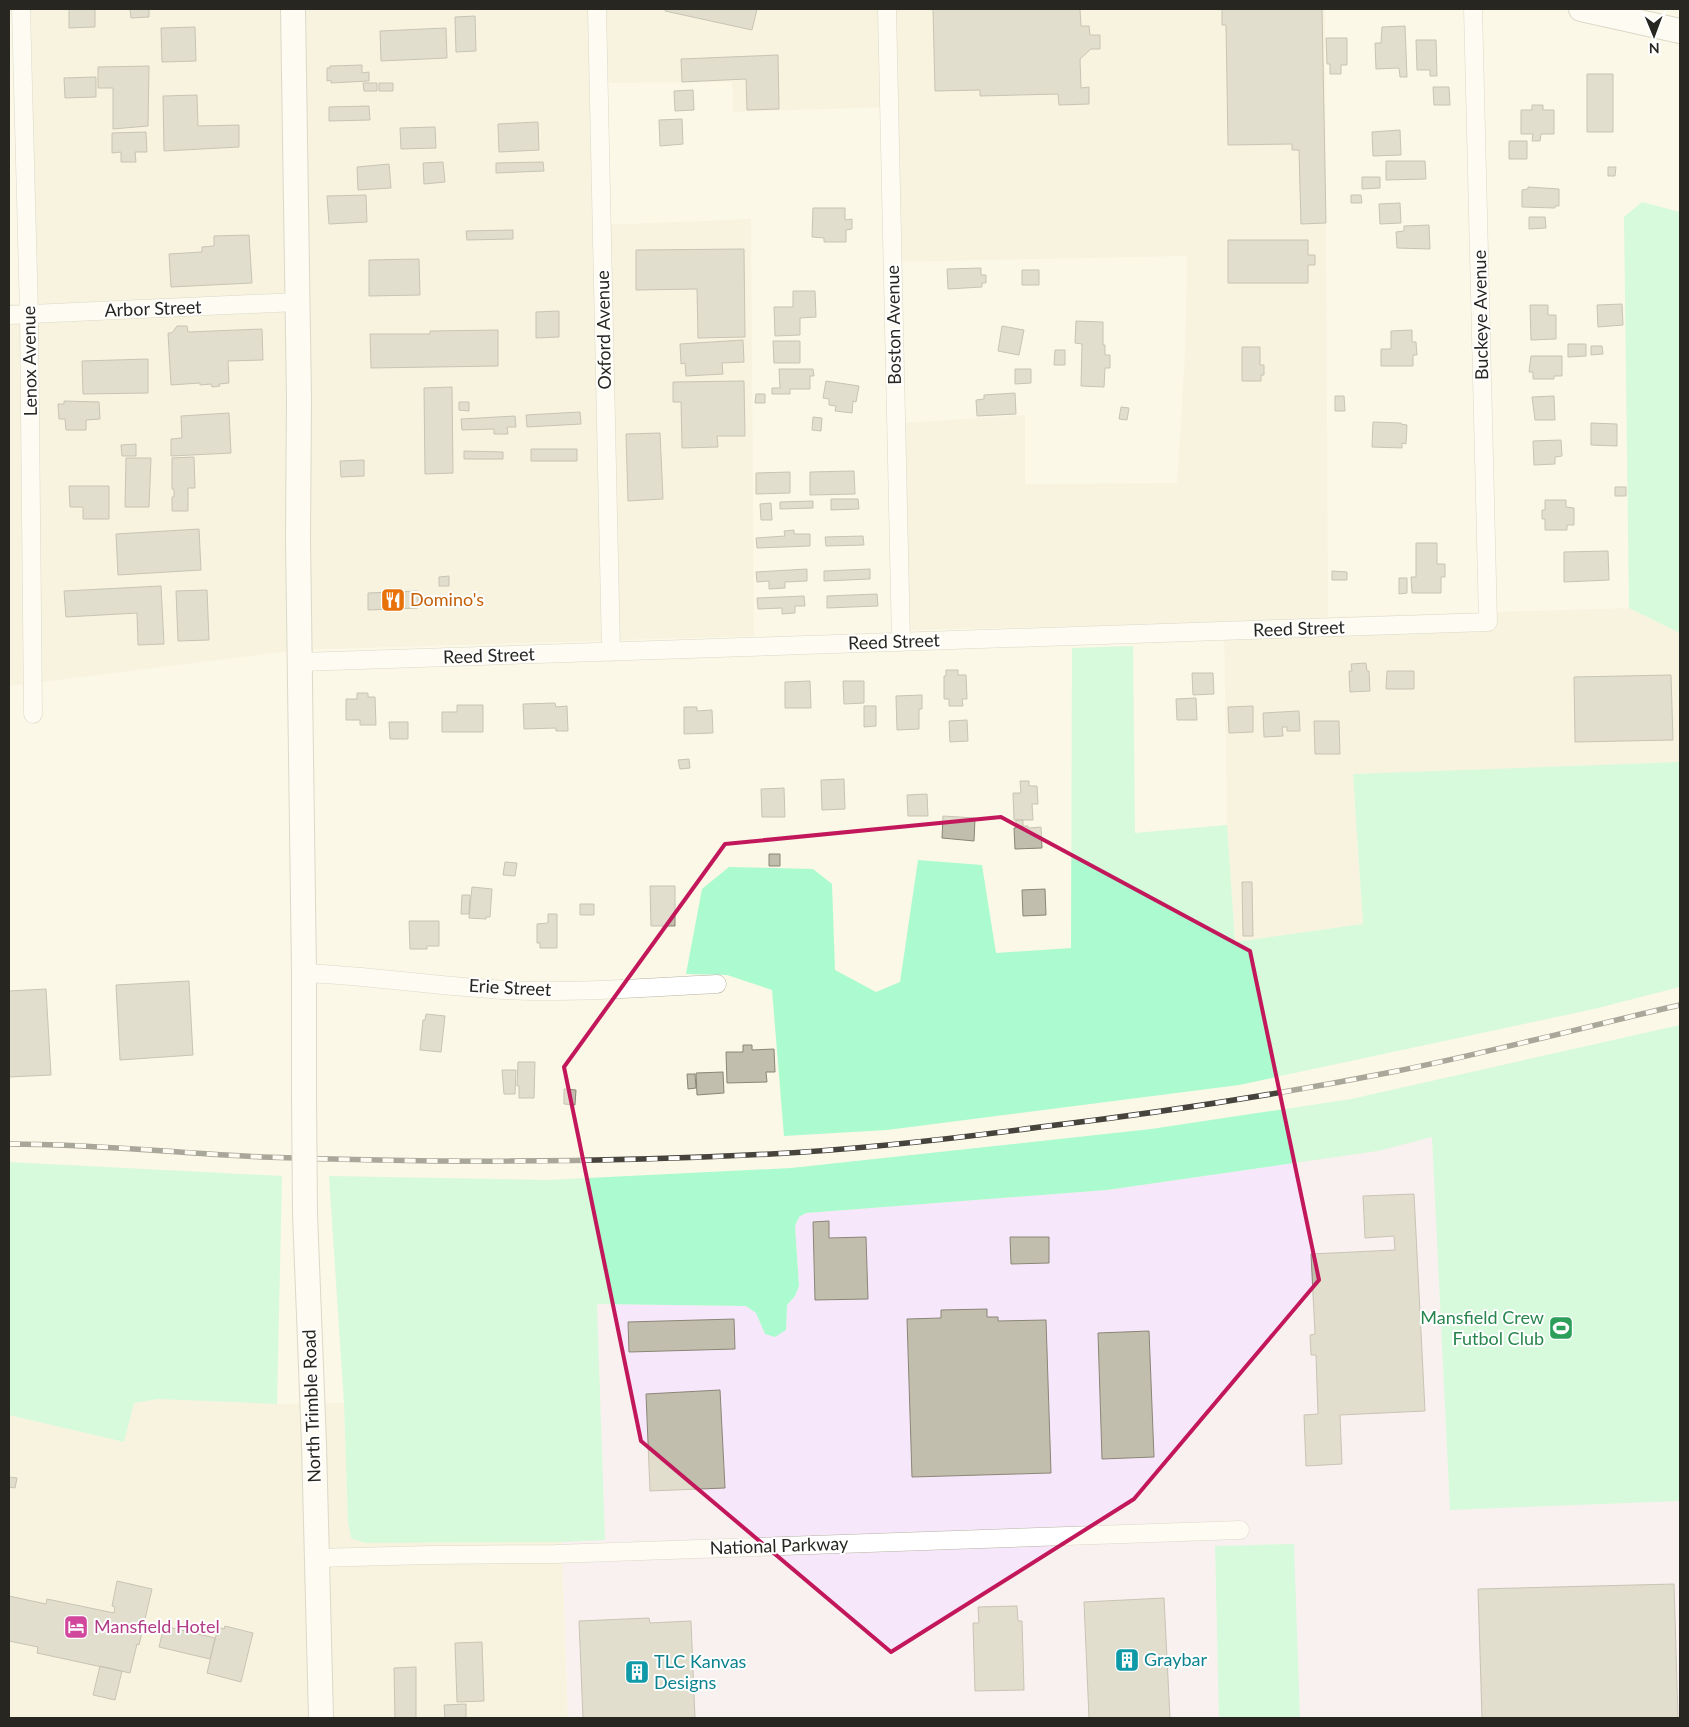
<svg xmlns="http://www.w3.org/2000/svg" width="1689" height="1727" viewBox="0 0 1689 1727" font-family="Lato,sans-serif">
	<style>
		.built { fill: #f2edd5 }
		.industrial { fill: #f7e7fa }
		.green { fill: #acfacf }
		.building { fill: #c1beae; stroke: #8a8677 }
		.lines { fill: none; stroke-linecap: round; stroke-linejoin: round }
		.street-casing { stroke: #b6b3a3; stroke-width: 19 }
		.secondary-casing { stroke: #b6b3a3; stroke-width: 26 }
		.street { stroke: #fff; stroke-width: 18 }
		.secondary { stroke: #fff; stroke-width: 24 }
		.rail-casing { stroke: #45433c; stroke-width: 5.5 }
		.rail { stroke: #fff; stroke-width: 4; stroke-dasharray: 11; stroke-linecap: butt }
		.secondary-bridge-casing { stroke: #b6b3a3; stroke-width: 26; stroke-linecap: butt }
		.secondary-bridge { stroke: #fff; stroke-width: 24 }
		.marked { fill: none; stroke: #c2185b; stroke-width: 4; stroke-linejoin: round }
		.labels { text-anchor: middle; stroke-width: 4; stroke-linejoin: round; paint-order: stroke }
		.street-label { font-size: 18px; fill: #272620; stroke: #fff }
		.food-label { font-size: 18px; fill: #c56008; stroke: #fff; text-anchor: start }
		.leisure-label { font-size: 18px; fill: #27864d; stroke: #fff; text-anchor: end }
		.hotel-label { font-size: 18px; fill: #b23c85; stroke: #fff; text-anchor: start }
		.culture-label { font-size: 18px; fill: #0d838f; stroke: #fff; text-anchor: start }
	</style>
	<rect width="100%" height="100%" fill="#fbf8e7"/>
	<path class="built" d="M31,9h1294l3,608 301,-9 51,25v129l-327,12 10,150 -128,18 -8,-117 -3,-202 -314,7 -7,-207 122,-8v69l152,-1 8,-129 2,-98 -294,6 -1,-155 -159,5 -1,-30 -134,1 4,142 149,-6 3,417 -457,14 -288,36v-382l27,-1z
		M158,1399l119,5 67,-1 4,119 3,16 14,5 197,-1 6,176h-559v-303l114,27 11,-39z"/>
	<path class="industrial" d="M1432,1137l18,373 230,-9v217h-380l-7,-174 -78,2 4,172h-651l-6,-176 43,-3 -8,-235 149,2 10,7 9,21 21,-4 1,-25 8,-9 4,-10 -4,-60 4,-9 7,-4 301,-23 271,-39z"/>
	<path class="green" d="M1642,202l38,10v421l-51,-25 -5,-391z
		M1133,646l2,187 92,-8 8,117 128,-18 -10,-150 327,-12v225l-86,22 -355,76 -352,45 -103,6 -12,-146 -45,-15 -41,-1 16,-85 27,-22 84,2 19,15 3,86 41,22 24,-10 18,-122 64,5 14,88 75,-5 1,-300z
		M1680,1025v476l-230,9 -18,-373 -54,14 -271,39 -301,23 -7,4 -4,9 4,60 -4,10 -8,9 -1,25 -11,7 -10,-3 -9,-21 -10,-7 -149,-2 8,236 -43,2 -197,1 -14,-5 -3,-16 -4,-119 -15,-227 219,4 243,-12 360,-39 200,-30z
		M9,1162l273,14 -5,228 -119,-5 -24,4 -10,39 -115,-27z
		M1294,1544l6,174h-81l-4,-172z"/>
	<path class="building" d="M69,9h26v18l-26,1z
		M130,9h19v8l-18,1z
		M666,9h91l-5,21 -87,-19z
		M933,9h147l1,17h8l1,9h10v14h-9l-11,10 1,29 8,-1v17l-30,1 -1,-11 -78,2v-6l-45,1z
		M1222,9h100l4,214 -25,1 -2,-74h-7v-6l-64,1 -2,-120h-4z
		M475,16l1,35 -20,1 -1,-35z
		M1405,26l2,51h-7l-1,-9 -23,1 -1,-26h6l1,-16z
		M195,27l1,34 -34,1 -1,-34z
		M446,28l1,30 -66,3 -1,-30z
		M1326,38h21v27h-6v9h-11v-10h-3z
		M1416,40h20l1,36h-7v-6h-13z
		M778,55l1,54 -32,1 -1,-31 -64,3 -1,-23z
		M362,65v8l7,-1v9l-38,2v-3l-4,1v-13h3v-2z
		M149,66l-1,60 -35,3v-41h-15v-21z
		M1587,74h26v58h-26z
		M96,77v20l-31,1 -1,-20z
		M363,83h14v8h-13z
		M379,83h14v8h-14z
		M1433,87h16l1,18h-16z
		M693,90l1,20 -19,1 -1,-20z
		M197,95l1,31 41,-1v22l-75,4 -1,-55z
		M1532,105h11v5h11v24h-13l-1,7h-8l1,-7h-12v-24h11z
		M369,106l1,14 -41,1v-14z
		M682,119l1,25 -23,2 -1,-26z
		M538,122l1,28 -40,2 -1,-28z
		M435,127l1,21 -35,1 -1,-21z
		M1400,130l1,25 -28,1 -1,-24z
		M146,132l1,20h-12l1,10h-15v-10l-9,1v-20z
		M1509,141h18v18h-18z
		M1386,161h39l1,18 -40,1z
		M443,162l2,20 -21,2 -1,-21z
		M543,162l1,9 -48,2v-10z
		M389,164l2,24 -33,2 -1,-23z
		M1608,167h8l-1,9h-7z
		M1362,177h18v11l-18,1z
		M1528,187l31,2v17h-4v2l-33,-1v-17l6,-1z
		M366,195l1,27 -38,2 -2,-28z
		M1351,195h10l1,8h-11z
		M1400,203l1,20 -21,1 -1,-20z
		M813,208h32v12l7,-1v10l-6,1v12h-22v-4l-12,-1z
		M1529,217h16l1,11 -17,1z
		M1429,225l1,24 -33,-1 -1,-16 8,-1v-5z
		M513,230v9l-46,1 -1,-9z
		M249,235l3,48 -81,4 -2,-33 33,-2v-5l12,-1v-10z
		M1228,240h80v15h7v10h-7v18h-80z
		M744,249l1,88 -47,1 -1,-49 -61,1v-40z
		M419,259l1,36 -51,1v-36z
		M981,268v7h5v8h-4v4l-34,2 -1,-20z
		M1022,270h17v15h-17z
		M793,291h22l1,26 -16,1v17l-25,1 -1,-29h19z
		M1622,304l1,21 -25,2 -1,-22z
		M1530,305h18v10h8v24l-25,1z
		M559,311v26l-23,1v-26z
		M1076,321l27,1v23h2v10h5v13h-5l-1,19 -23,-1 1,-42 -7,-1z
		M177,326h10l1,6 74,-3 1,31 -35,1 1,22 -10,1 1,2 -8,1 -1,-3 -11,1v-2l-29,2 -3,-52h4z
		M1002,326l22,4 -5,25 -21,-4z
		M498,330v36l-127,2 -1,-34h60v-3z
		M1412,330v12h4l1,13h-4v11h-32v-17h10v-18z
		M743,340l1,22 -22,1 1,11 -37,2 -1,-13 -4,1 -1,-20z
		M773,341h27v22h-26z
		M1568,344h18v12l-18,1z
		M1591,346h11l1,8 -12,1z
		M1242,347h18v18h4v10h-3v6h-19z
		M1055,350h10v15h-11z
		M1531,356h31v20h-8v3h-21v-7h-4z
		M148,359v34l-65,1 -1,-33z
		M779,369h34l1,7h-4v13h-20v5h-18v-6h8z
		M1015,369h16v14l-16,1z
		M744,381l1,55h-28l1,11 -36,1 -1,-46h-8v-20z
		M826,381l33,5 -3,16 -3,-1 -1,12 -17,-2 1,-5 -7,-1v-6l-6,-1z
		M452,387l1,86 -28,1 -1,-86z
		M1015,393l1,21 -39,2 -1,-16 8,-1v-4z
		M756,394h9v9h-10z
		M1335,396h9l1,15h-10z
		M1554,396l1,24h-20l-3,-23z
		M64,401l35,1 1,17 -14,1v10h-20l-1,-11h-6l-1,-15h6z
		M459,402h10v9l-10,-1z
		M1121,407l8,1 -2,12 -8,-1z
		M580,412l1,12 -54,3 -1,-12z
		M229,413l2,40 -60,3v-17l11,-1 -1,-22z
		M515,416l1,11h-9l1,7h-14v-5l-32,1 -1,-11z
		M813,417l9,1 -1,13 -9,-1z
		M1373,422l28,1v1l6,1 -1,19 -4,-1v5l-30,-1z
		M1591,423l26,1v22l-26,-1z
		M660,433l3,66 -35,2 -2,-67z
		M1561,440l1,16 -7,1v7l-21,1 -1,-24z
		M136,444v12h-14l-1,-11z
		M531,449h46v12h-46z
		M464,451l39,1v7h-39z
		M194,457l1,31h-7v23h-16v-14h2v-8h-2v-31z
		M126,458h25l-2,49h-24z
		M364,460v16l-23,1 -1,-16z
		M854,471l1,23 -45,1v-23z
		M790,472v21l-34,1v-21z
		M69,486h40v33h-26v-12h-13z
		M1615,487h11v9h-11z
		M831,499h27l1,10 -28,1z
		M1545,500h21v7l8,1v17h-7v5h-22v-11h-3v-9h3z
		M813,501v7l-33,1v-7z
		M771,503l1,17h-11l-1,-16z
		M199,529l2,41 -83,5 -2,-41z
		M794,530v4h16v12l-53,2 -1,-10 29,-2 -1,-5z
		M863,536l1,9 -38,1 -1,-9z
		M1416,543h21v21h8v13h-4v16h-29l-1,-16h5z
		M1608,551l1,29 -45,2v-30z
		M807,569v12l-22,1v6l-16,1v-8l-12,1 -1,-10z
		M870,569v10l-46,2v-10z
		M1332,571l15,1v8h-15z
		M449,576v10h-10v-9z
		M1399,578h8v15l-8,1z
		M161,586l3,58 -26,1 -1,-32 -71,4 -2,-26z
		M207,590l2,50 -31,1 -2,-50z
		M418,591v17l-50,2v-17z
		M877,594l1,12 -51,2v-12z
		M804,596l1,10h-10v7l-13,1v-6l-24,1 -1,-11z
		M1366,663l1,8h2l1,20 -20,1 -1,-21h3l-1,-7z
		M946,670h12v5h8l1,24h-5l1,7h-14v-7h-5v-23h2z
		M1387,671h27v18h-28z
		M1192,673h21l1,21 -21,1z
		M1671,675l2,65 -98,2 -1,-65z
		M810,681l1,27h-26v-26z
		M843,681h21v22l-20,1z
		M357,693h11v4h7l1,28h-16v-5h-14v-21h11z
		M922,695v14h-3v20l-22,1 -1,-34z
		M1196,698l1,22h-20l-1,-21z
		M555,703l1,4 11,-1 1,25h-12v-3l-32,1 -1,-25z
		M457,705h26v27h-41v-20h15z
		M864,706h12v20l-12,1z
		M1253,706v26l-24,1 -1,-26z
		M684,707h13v4l15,-1 1,23 -29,1z
		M1299,711l1,20h-13v-4h-5l1,9 -19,1 -1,-24z
		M967,720l1,21 -18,1 -1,-21z
		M1314,721h25l1,33h-25z
		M389,722h19v17h-18z
		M689,759l1,9 -10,1 -2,-9z
		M844,779l1,30 -23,1 -1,-30z
		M1020,781h9v5h8l1,18h-6l1,16h-19l-1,-27h8z
		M784,788l1,29h-23l-1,-28z
		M927,794l1,22h-20l-1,-21z
		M943,816l32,2 -1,23 -32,-3z
		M1016,820h7v6h5v2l13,-1 1,21 -27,1 -1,-21h2z
		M769,854h11v12h-11z
		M505,862l12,1 -2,13 -12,-1z
		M1242,882h10l1,54h-10z
		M650,886h25v40h-24z
		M472,887l20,2 -2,28h-4v2l-17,-1z
		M1045,889l1,26 -23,1 -1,-26z
		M462,895h8l-1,19h-8z
		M580,904h14v11h-14z
		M548,914h9v34h-17v-5h-3v-19l11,-1z
		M409,921h30v25h-12v3h-17z
		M189,981l4,74 -73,5 -4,-75z
		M46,989l5,86 -42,2v-86z
		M426,1014l19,2 -4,36 -21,-2 3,-30h2z
		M743,1045h9v5l22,-1 1,23h-9l1,10 -40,1 -1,-31h17z
		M518,1062h17l-1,36h-15v-12h-2z
		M502,1070h14l-1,24h-11z
		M723,1072l1,21 -27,2 -1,-22z
		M687,1074h8l1,14 -8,1z
		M564,1089l12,1 -1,15 -11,-1z
		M1414,1194l11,217 -85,4 2,49 -36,2 -2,-51 14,-1 -2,-59h-5l-1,-20 5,-1 -4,-80 84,-4 -1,-14 -29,2 -2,-42z
		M829,1221v17l37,-1 2,62 -53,1 -2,-78z
		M1010,1237h39v26l-38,1z
		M987,1309v8h11v4l48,-1 5,153 -139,4 -5,-158 34,-1v-8z
		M734,1319l1,30 -106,3 -1,-30z
		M1149,1331l5,126 -52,2 -4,-126z
		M720,1390l5,98 -75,3 -4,-97z
		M9,1477l8,1 -2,10 -6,-1z
		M117,1581l35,8 -13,56 -2,-1 -7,29 -93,-20 1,-6 -29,-6v-45l37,8 1,-5 67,14 1,-6 -3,-1z
		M1674,1584l4,134h-196l-4,-129z
		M1164,1598l6,120h-81l-5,-116z
		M1017,1606l1,15h4l2,69 -49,1 -2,-68h6l-1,-16z
		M649,1618l1,5 41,-2 4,97h-112l-4,-97z
		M164,1626l51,12 -5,21 -51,-12z
		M225,1626l28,7 -12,49 -34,-9 11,-46 6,2z
		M482,1642l2,59 -27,1 -2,-59z
		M100,1666l22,5 -7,29 -22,-5z
		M416,1667v51h-21l-1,-50z
		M466,1704v14h-21l-1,-13z"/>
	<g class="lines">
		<defs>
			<path id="street" d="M21,9l8,305 4,400
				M597,9l14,643
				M887,9l14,633
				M9,315l288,-13
				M300,662l1188,-40 -15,-613
				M304,973c77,3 154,17 231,18 60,1 121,-4 182,-7
				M317,1558l112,-3 126,-1 685,-24"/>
			<path id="secondary" d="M293,9l6,390 -1,139 6,435v121
				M1581,9l99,22
				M305,1213l9,231 7,274"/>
		</defs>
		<use href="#street" class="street-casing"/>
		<use href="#secondary" class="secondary-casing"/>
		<use href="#street" class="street"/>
		<use href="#secondary" class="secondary"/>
		<defs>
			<path id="rail" d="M9,1144c85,0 169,9 253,13 170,6 339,6 509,-3 90,-5 180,-15 269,-27 118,-14 235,-32 352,-55 96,-19 192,-45 288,-67"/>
		</defs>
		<use href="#rail" class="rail-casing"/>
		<use href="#rail" class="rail"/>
		<defs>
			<path id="secondary-bridge" d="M304,1094l1,119"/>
		</defs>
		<use href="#secondary-bridge" class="secondary-bridge-casing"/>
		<use href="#secondary-bridge" class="secondary-bridge"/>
	</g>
	<path d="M0 0H1689V1727H0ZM1001,817l249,134 69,329 -185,219 -243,153 -250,-211 -77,-374 161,-223z" fill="#fbf8e7" fill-opacity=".55" fill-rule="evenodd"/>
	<path class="marked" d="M1001,817l249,134 69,329 -185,219 -243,153 -250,-211 -77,-374 161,-223z"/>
	<defs>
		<symbol id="restaurant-square" viewBox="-11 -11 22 22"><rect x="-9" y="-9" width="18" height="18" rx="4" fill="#e8710a" stroke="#fff"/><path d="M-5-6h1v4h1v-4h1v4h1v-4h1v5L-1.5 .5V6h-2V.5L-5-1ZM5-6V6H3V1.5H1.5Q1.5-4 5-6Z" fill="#fff"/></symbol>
		<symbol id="stadium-square" viewBox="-11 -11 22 22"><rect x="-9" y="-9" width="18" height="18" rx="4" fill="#2e9e5b" stroke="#fff"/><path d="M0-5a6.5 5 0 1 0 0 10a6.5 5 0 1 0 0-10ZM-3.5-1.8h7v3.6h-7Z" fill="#fff"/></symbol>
		<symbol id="hotel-square" viewBox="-11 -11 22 22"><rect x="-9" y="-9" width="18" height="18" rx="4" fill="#d1479c" stroke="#fff"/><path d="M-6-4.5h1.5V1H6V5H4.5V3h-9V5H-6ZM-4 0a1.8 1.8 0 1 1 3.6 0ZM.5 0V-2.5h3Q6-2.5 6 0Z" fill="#fff"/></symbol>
		<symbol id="building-square" viewBox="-11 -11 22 22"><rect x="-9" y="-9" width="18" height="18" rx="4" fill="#0f9aa8" stroke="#fff"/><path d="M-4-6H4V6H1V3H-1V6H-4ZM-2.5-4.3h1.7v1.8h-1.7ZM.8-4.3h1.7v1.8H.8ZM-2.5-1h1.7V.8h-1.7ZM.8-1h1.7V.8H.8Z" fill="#fff"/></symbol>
	</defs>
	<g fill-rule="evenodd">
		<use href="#restaurant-square" x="379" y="586" width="28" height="28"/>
		<use href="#stadium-square" x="1547" y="1314" width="28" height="28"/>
		<use href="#hotel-square" x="62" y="1613" width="28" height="28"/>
		<use href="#building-square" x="1113" y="1646" width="28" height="28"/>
		<use href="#building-square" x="623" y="1658" width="28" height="28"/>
	</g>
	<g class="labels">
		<g class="street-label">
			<text transform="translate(153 309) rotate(-2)" y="6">Arbor Street</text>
			<text transform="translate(1481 315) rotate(-91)" y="6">Buckeye Avenue</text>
			<text transform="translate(894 325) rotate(-91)" y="6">Boston Avenue</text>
			<text transform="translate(604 330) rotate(-91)" y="6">Oxford Avenue</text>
			<text transform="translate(30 361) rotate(-91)" y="6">Lenox Avenue</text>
			<text transform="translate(1299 629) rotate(-2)" y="6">Reed Street</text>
			<text transform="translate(894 642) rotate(-2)" y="6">Reed Street</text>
			<text transform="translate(489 656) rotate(-2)" y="6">Reed Street</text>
			<text transform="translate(510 988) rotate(3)" y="6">Erie Street</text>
			<text transform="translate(312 1406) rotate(-92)" y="6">North Trimble Road</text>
			<text transform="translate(779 1546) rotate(-2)" y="6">National Parkway</text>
		</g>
		<g class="food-label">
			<text x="410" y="606">Domino's</text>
		</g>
		<g class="leisure-label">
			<text x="1544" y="1324">Mansfield Crew<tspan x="1544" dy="21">Futbol Club</tspan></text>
		</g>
		<g class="hotel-label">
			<text x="94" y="1633">Mansfield Hotel</text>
		</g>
		<g class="culture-label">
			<text x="1144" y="1666">Graybar</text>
			<text x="654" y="1668">TLC Kanvas<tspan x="654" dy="21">Designs</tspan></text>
		</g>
	</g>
	<rect width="1689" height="1727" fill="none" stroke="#272620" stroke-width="20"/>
	<g transform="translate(1654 35) rotate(179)" stroke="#ffffff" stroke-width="4" paint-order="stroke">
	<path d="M0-4L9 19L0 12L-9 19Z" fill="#272620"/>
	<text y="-8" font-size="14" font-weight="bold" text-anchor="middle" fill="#272620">N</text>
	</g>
</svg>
